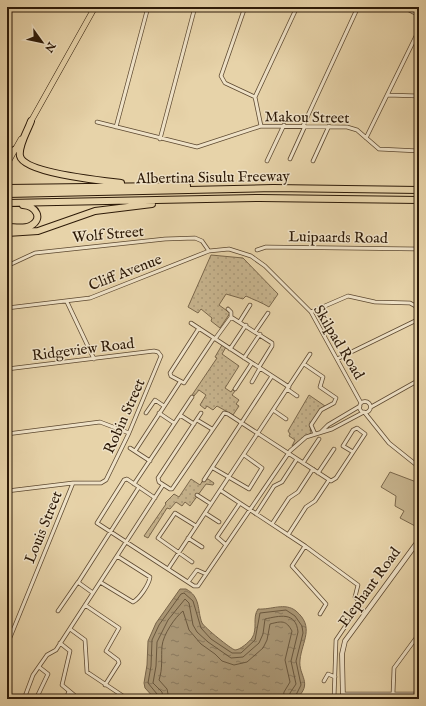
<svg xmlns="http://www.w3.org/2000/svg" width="426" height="706" viewBox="0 0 426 706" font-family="'IM FELL English',serif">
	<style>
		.green { fill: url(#green-dots); stroke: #7a674b }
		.pitch { fill: #c7b48e; stroke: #7a674b }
		.water { fill: url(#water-ripples); stroke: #776348 }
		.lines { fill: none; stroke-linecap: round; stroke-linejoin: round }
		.shore { stroke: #6a573d; stroke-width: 1 }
		.minor-casing { stroke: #5c4830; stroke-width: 4.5 }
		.tertiary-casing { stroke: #5c4830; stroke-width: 5.5 }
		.primary-casing { stroke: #2d1a08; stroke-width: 6 }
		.motorway-casing { stroke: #2d1a08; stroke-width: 8 }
		.minor { stroke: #efe2c7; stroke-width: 3 }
		.tertiary { stroke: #efe2c7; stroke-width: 4 }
		.primary { stroke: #e7d3a9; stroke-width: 5 }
		.motorway { stroke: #e7d3a9; stroke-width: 6 }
		.labels { text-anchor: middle; stroke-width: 3; stroke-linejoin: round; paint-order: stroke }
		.street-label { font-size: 15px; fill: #2d1a08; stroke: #efe2c7 }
	</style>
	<defs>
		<pattern id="green-dots" width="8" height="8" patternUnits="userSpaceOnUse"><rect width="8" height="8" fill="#c7b48e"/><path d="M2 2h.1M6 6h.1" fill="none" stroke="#ab9a79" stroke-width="1.8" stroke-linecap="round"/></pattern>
		<pattern id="water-ripples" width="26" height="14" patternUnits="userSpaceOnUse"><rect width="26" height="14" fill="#a89472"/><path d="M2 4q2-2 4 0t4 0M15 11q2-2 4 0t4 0" fill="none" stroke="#89785c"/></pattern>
	</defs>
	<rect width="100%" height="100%" fill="#e7d3a9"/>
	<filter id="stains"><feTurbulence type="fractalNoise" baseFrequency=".005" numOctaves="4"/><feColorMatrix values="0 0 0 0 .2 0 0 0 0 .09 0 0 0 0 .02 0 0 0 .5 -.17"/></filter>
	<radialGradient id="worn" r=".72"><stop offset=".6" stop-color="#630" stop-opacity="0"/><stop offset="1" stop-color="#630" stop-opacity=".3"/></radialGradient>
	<path class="green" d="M211,255l32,3 35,36 -9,13c-8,-5 -15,-7 -23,-11l-3,3 -17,-5 -7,11 11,8 -10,15 -9,-7 1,-3 -11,-9 -3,4 -10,-6z
		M222,345l4,2 -4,7 17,12 -14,22 6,4 2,-3 2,2 -3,4 7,5 -3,4 3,2 -6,9 -16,-9 -4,4 -6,-4 -2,3 -5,-4 6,-10 -7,-5 -5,6 -2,-1 25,-37 -2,-1z
		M309,395l16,11 -15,20 1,7 -19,13 3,-6 -6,-4 1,-2 -2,-3z
		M191,479l9,6 3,-5 5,-1 6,4 -1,2 -7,-1 -16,22 -5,-4 -3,4 -6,-4 -6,7 -3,-1 -19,30 -4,-2 22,-32 -1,-1 9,-9 5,3z"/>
	<path class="pitch" d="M390,472l29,11v40l-2,4 -17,-9 4,-7 -9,-5 1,-10 -15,-9z"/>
	<path class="water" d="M180,589h6c15,8 11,21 16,34 3,5 29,26 33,27 5,0 14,-8 17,-12 6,-9 0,-20 6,-29 13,1 27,-7 38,2 19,16 6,30 4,49 -2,16 14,23 -4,39h-141l-10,-11 -1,-5 3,-18 1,-24 8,-18z"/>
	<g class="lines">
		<path class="shore" d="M158,699l-1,-5 -9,-11 3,-17 1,-26 7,-15 22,-31 3,-1 9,8 8,27 10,11 21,14h9l14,-13 5,-27 26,-3 9,6 7,10 1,7 -7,28 5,24 -7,14
			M163,699l-1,-7 -9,-9 3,-17 1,-24 11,-22 17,-21 4,4 4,22 4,7 11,10 23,16 12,-1 16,-14 4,-9 2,-15c14,-3 31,-8 33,13l-7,29 5,23 -6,9 -1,6
			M169,699l-2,-10 -8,-9c4,-12 2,-22 3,-34 1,-11 13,-29 21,-35l6,19 12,14 14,10 7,7 12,4 13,-3 16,-14 4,-8 3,-16c12,-3 16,-4 22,7l-7,29 5,22 -6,10 -1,7"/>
		<defs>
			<path id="minor" d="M245,7l-24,69 4,7 30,14
				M403,7l16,8
				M387,95l32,1
				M97,122l100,25 64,-21 86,1 10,3 22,19 40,2
				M261,126l-6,-29 42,-90
				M303,126l55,-119
				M116,127l32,-120
				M366,138l53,-108
				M160,139l35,-132
				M290,159l15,-33
				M267,161l17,-36
				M313,161l16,-35
				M257,250l9,-3 153,2
				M7,266l28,-13 130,-14 30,-1 7,3 7,10
				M67,302l27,57
				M7,308l83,-10 119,-47 20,-2 22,7 14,10 46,46 50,91
				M228,309l3,3v5
				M311,312l37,-16 27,6 35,1 9,5
				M240,321l10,-16
				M191,323l98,64
				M199,328l-29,45 1,3 13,7 30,-45
				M255,332l13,-19
				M215,339l16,-22 41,26v3l-13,21
				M230,349l16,-24
				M244,358l16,-24
				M337,359l82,-40
				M304,364l19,13 -3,10 16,11 -2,5 -13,7 -10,15 4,9
				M7,369l147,-18 4,1 3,4 -32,77 -23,47 -5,3h-28l-66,8
				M416,381l3,6
				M252,382l8,-14
				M235,389l17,-26
				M287,389l10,7
				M359.5 407a5.5 5.5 0 1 1 11 0a5.5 5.5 0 1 1-11 0Z
				M371,407l48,-27
				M273,410l13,9
				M146,413l9,-13 9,6
				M159,413l15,10
				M201,413l-43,65 1,4 11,7h2l52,-76 4,1 103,67 5,-3 29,-44 -8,-6 -4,2 -10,16 10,6
				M365,413l24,30 30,24
				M180,415l14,9
				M197,420l15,9
				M321,432l7,-7 32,-19
				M7,434l93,-12 29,11
				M130,448l20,13
				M135,451l45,-69
				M303,463l16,-24
				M213,468l36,21 13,-21 -18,-13
				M318,473l16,-24
				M204,480l68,-104
				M134,484l58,-87
				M220,490l85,56 53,39 -3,12 6,6 -25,37 -2,59
				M197,495l14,9
				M155,498l-28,-19 -3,1 -27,43 97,63h4l92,-135 16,-14 26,-8 32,-17
				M205,513l14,9
				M256,514l18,-28 8,-4 15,-23
				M272,524l17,-26 9,-6 15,-23
				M288,535l18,-28 9,-6 14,-21
				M188,538l14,9
				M225,544l-8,-7 23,-34
				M305,546l-13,20 34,38 -6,10
				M192,562l-34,-24 17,-25 21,13
				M168,569l142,-215
				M100,582l33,20c6,-3 16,-17 17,-25l-33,-21
				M188,582l9,-12 9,4
				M93,593l-14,-10v-2l60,-94
				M85,605l34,23 -13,23 12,9 1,3 -14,22
				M58,611l20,-29
				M70,629l15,11 2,32 36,24
				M60,643l10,8 -8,34 12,10
				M7,645l66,-162
				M324,681l4,-7 7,3
				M343,694h76
				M393,694l1,-26 25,-34
				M24,699l9,-24 14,-20 9,-5 107,-165
				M36,699l12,-25 -9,-7
				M66,699l3,-8
				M313,699h20"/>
			<path id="tertiary" d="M343,699l-1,-45 3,-13 74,-101"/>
			<path id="primary" d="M30,123l65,-116
				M7,164l14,-25"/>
			<path id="motorway" d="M31,121c-3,9 -13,25 -11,35 4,17 84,25 101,27
				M7,154l9,-5
				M165,184l22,2
				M7,188l160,-2
				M7,194l266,-6 146,2
				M7,203l253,-5 159,2
				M7,227c7,0 17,2 23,-1 14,-7 6,-20 -7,-21
				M7,233l31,-2 57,-20 57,-7"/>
		</defs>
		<use href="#minor" class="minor-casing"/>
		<use href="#tertiary" class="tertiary-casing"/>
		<use href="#primary" class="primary-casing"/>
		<use href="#motorway" class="motorway-casing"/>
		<use href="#minor" class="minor"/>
		<use href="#tertiary" class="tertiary"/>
		<use href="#primary" class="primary"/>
		<use href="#motorway" class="motorway"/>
	</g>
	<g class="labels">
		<g class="street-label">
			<text transform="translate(307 117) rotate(1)" y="5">Makou Street</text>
			<text transform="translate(213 177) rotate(-1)" y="5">Albertina Sisulu Freeway</text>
			<text transform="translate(108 234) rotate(-5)" y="5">Wolf Street</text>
			<text transform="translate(338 237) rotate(1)" y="5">Luipaards Road</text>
			<text transform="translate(125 272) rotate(-21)" y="5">Cliff Avenue</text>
			<text transform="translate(339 342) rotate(59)" y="5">Skilpad Road</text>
			<text transform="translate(83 349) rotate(-7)" y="5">Ridgeview Road</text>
			<text transform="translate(124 416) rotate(-66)" y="5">Robin Street</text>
			<text transform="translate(43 527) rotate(-68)" y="5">Louis Street</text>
			<text transform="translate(369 587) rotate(-54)" y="5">Elephant Road</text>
		</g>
	</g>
	<rect width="426" height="706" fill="none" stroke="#e7d3a9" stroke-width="24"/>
	<rect x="8" y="8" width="410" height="690" fill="none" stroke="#2d1a08" stroke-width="2"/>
	<rect x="12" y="12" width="402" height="682" fill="none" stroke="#2d1a08"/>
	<g transform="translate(42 42) rotate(123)" stroke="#efe2c7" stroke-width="3" paint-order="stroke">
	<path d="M0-3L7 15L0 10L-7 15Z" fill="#2d1a08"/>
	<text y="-6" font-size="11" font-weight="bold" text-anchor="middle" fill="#2d1a08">N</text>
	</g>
	<rect width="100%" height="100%" filter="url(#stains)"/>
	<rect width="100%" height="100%" fill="url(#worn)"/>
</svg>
